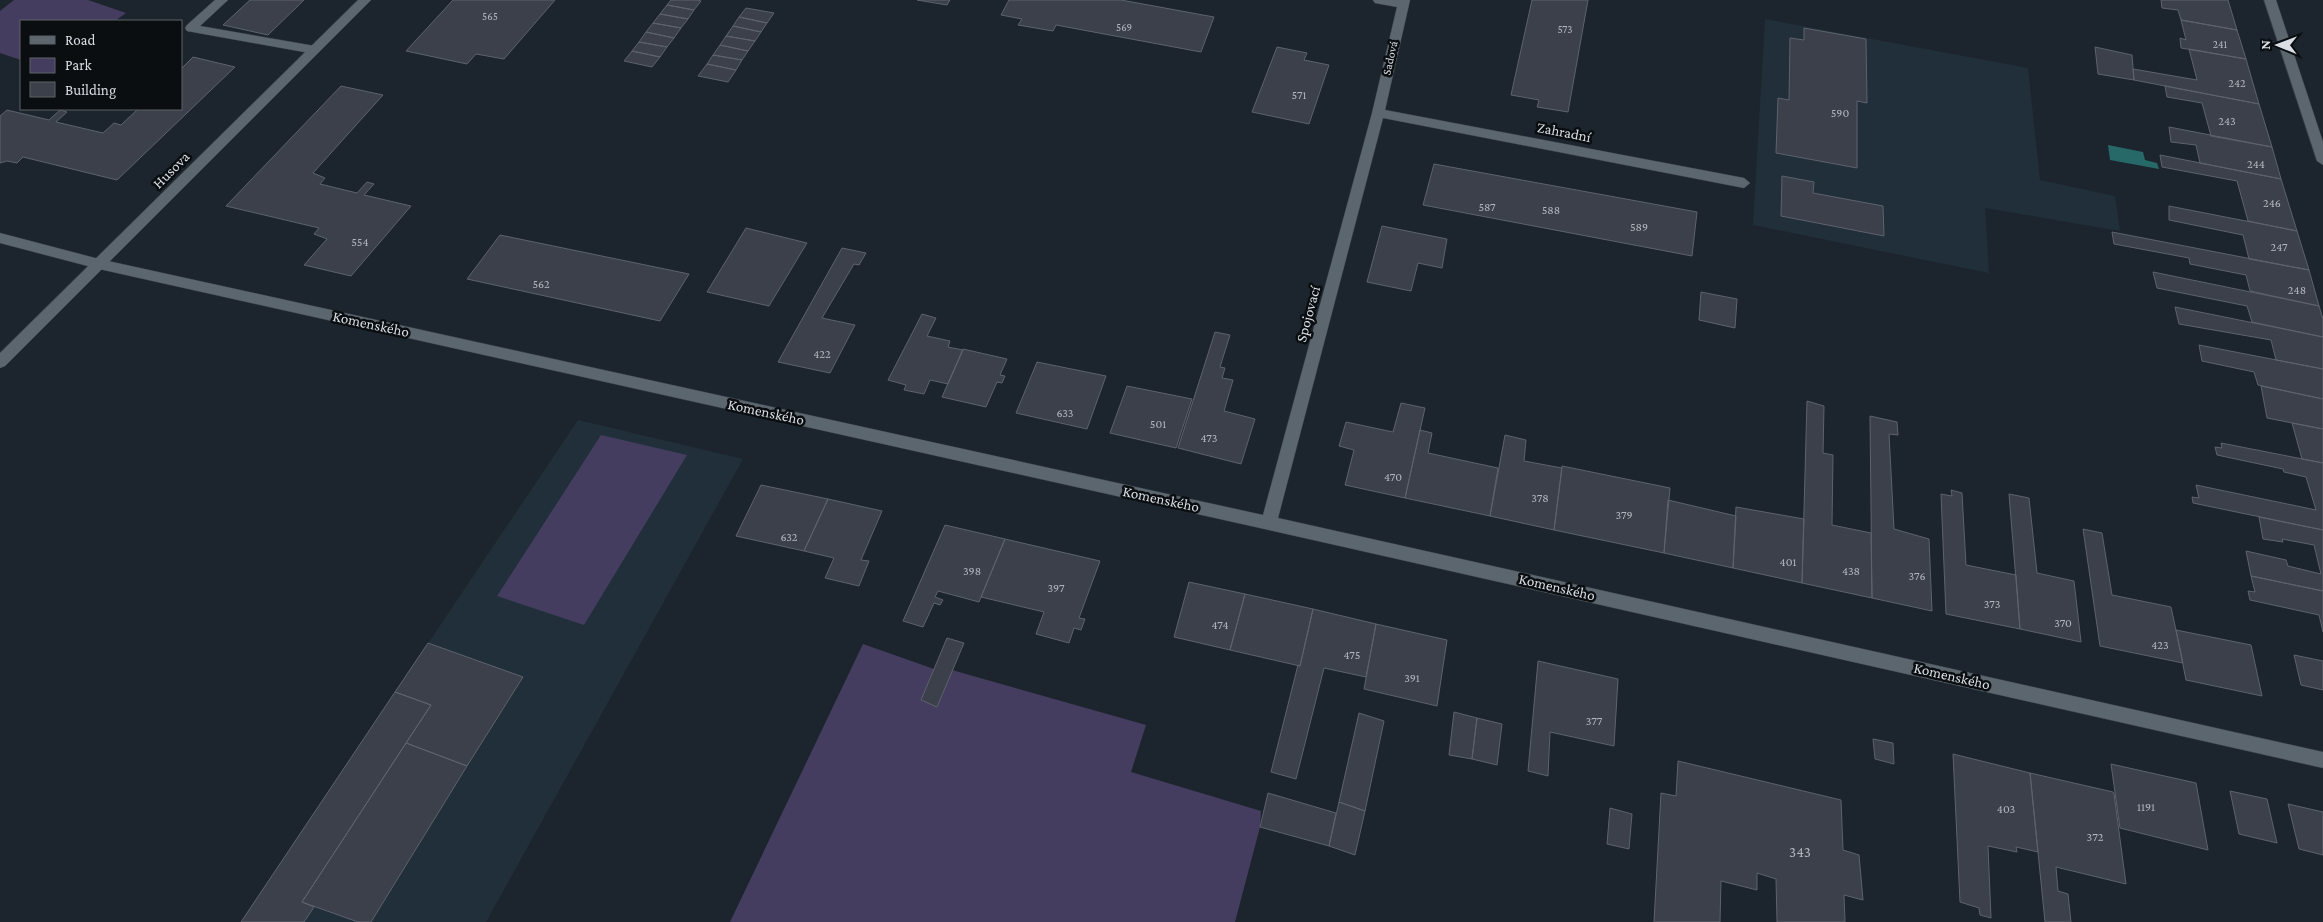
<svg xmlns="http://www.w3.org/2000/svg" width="2323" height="922" viewBox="0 0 2323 922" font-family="'Crimson Pro',serif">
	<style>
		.built { fill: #202f3a }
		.green { fill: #453d60 }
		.water { fill: #276968 }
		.building { fill: #3c404b; stroke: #5e626e }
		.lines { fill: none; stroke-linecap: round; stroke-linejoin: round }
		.service-casing { stroke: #394047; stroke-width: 1 }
		.minor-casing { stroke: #394047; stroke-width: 1 }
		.tertiary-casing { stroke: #394047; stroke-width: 1 }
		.service { fill: #5c666f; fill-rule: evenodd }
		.minor { fill: #5c666f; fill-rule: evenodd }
		.tertiary { fill: #5c666f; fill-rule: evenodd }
		.labels { text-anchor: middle; stroke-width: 5; stroke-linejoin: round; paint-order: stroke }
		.far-number-label { font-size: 11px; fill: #b2b7be }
		.far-street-label { font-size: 12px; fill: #d9dfe5; stroke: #0a0e11 }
		.number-label { font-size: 12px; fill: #b2b7be }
		.street-label { font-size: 15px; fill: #d9dfe5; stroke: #0a0e11 }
		.near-number-label { font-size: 15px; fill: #b2b7be }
	</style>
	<rect width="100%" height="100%" fill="#1c252d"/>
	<path class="built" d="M1765,19l263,49 12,112 75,16 5,35 -135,-23 4,65 -236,-48z
		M578,420l165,39 -257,463h-245z"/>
	<path class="green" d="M14,0h74l38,13 -11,8h-94v39l-21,-7v-42z
		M601,435l86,20 -103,170 -87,-29z
		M863,644l71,25 -13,31 16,7 15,-37 194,55 -15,47 130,39 -1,16 -25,95h-505z"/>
	<path class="water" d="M2108,145l35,7 2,8 12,3 2,6 -49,-9z"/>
	<path class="building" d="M250,0h54l-36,35 -45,-10z
		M453,0h102l-51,59 -28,-5 -9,10 -61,-13z
		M671,0h27l3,1 -7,9 -27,-5z
		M917,0h33l-3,5z
		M1009,0h112l93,17 -13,35 -145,-27 -3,6 -35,-6 4,-6 -21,-4z
		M1532,0h56l-20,112 -31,-5 2,-7 -28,-5z
		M2161,0h67l9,30 -56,-10 -3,-10 -16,-2z
		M667,5l27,5 -6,9 -28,-5z
		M746,8l28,5 -7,10 -28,-6z
		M660,14l28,5 -7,9 -28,-5z
		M739,17l28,6 -6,9 -28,-6z
		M2181,20l56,10 9,29 -65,-11 -1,-10 6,2z
		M653,23l28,5 -7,10 -28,-6z
		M733,26l28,6 -6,9 -29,-5z
		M1804,28l62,11 1,64 -10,-2v67l-81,-15 2,-55 11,2 1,-62 14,2z
		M646,32l28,6 -7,9 -28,-5z
		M726,36l29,5 -7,10 -28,-6z
		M639,42l28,5 -7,10 -28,-6z
		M720,45l28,6 -6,9 -29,-5z
		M1277,47l30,6 -3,7 25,5 -20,59 -57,-12z
		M2095,47l37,8 2,25 -36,-6z
		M2189,49l57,10 13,45 -125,-24 -1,-11 64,11z
		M632,51l28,6 -8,10 -28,-6z
		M713,55l29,5 -6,10 -29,-6z
		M193,57l42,10 -118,113 -94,-23 -6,6 -10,-2 -7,2v-47l7,-6 42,10 11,-10 7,2 -11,10 47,11 11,-10 7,2 17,-16h43v-40z
		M707,64l29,6 -8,12 -30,-6z
		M341,86l42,9 -70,78 12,5 -5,6 37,9 10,-11 7,2 -10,11 47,11 -60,70 -47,-11 23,-26 -13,-5 5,-6 -93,-22z
		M2165,86l94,18 13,43 -61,-11 -9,-33 -35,-6z
		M2169,127l103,20 9,32 -81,-16 -4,-18 -25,-3z
		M2160,155l121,24 16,52 -49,-10 -11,-40 -75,-14z
		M1434,164l263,48 -5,44 -269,-51z
		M1782,176l32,6 -1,11 70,13 1,30 -103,-20z
		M2169,206l128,25 12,39 -60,-11 -6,-24 -74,-15z
		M1382,226l65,13 -5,29 -24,-5 -7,28 -44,-9z
		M746,228l61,15 -38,63 -62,-14z
		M2112,232l197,38 10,36 -69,-15 -4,-16 -56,-11 -1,-6 -75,-14z
		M500,235l189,39 -29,47 -193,-42z
		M842,248l24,5 -7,12 -5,-1 -32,54 33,7 -25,48 -52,-11z
		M2153,272l166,34 4,13v18l-71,-15 -5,-16 -90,-18z
		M1701,292l36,7 -2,29 -36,-8z
		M2175,307l148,30v32l-47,-9 -5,-20 -92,-16z
		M922,314l14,4 -9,18 23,5 -2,6 15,3 -15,34 -18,-4 -6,14 -20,-4 2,-5 -18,-5z
		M1215,332l15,3 -10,32 5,1 -3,10 11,2 -9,31 31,8 -14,45 -63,-16z
		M2199,345l124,24v30l-65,-14 -4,-13 -52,-11z
		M963,349l44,10 -7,16 5,1 -3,7 -5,-1 -11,25 -44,-10z
		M1037,362l69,14 -19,53 -71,-16z
		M1127,386l65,13 -16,49 -66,-15z
		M2261,386l62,13v30l-56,-11z
		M1807,401l17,5 -1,47 10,2 -1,70 39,8 1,65 -70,-15z
		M1401,403l24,5 -20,90 -60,-13 9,-35 -15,-4 7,-24 47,10z
		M1870,416l27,6 1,13 -9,-1 5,95 35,10 3,72 -60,-13z
		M2292,423l31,6v34l-21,-4z
		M1420,430l12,3 -4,20 70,15 -8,48 -85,-18z
		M1505,435l21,5 -2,21 38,7 -8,62 -64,-14z
		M2221,443l102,20v67l-130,-27 -1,-6 7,1 -3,-13 120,25 -10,-33 -22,-5 -1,-3 -66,-14 -2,-8 7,1z
		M1562,466l108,22 -6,65 -110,-23z
		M761,485l67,14 -24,52 -68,-15z
		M1951,490l11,3 4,72 50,10 4,54 -74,-15 -5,-120 11,2z
		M2009,494l20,4 8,75 37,8 7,61 -61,-13z
		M828,499l54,12 -21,49 8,1 -10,25 -34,-8 9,-20 -30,-7z
		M1668,500l68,16 -3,52 -69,-15z
		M1736,507l68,12 -2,64 -69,-15z
		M2259,517l64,13v61l-72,-15 -5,-25 40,9 2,6 33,8 -7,-29 -32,-6 1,3 -20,-3z
		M945,525l60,14 -26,63 -41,-11 -3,6 8,3 -3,5 -6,-2 -11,24 -20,-6z
		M2083,529l19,4 10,62 59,12 12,56 -83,-17z
		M1005,539l95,22 -21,57 6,1 -4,11 -7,-2 -5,15 -33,-9 8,-22 -63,-15z
		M2251,576l72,15v41l-4,-17 -69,-15 -2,-9 7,1z
		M1189,582l56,12 -15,56 -56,-13z
		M1245,594l68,15 -13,57 -70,-16z
		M1313,609l63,15 -10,53 -42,-9 -28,111 -25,-7 27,-107 2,1z
		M1376,624l71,16 -10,66 -73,-17z
		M2176,630l75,15 11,51 -76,-16z
		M947,638l17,5 -27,64 -16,-7z
		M428,643l95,34 -56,89 -61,-23 25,-38 -36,-13z
		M2294,655l29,6v29l-22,-5z
		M1538,661l80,18 -4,67 -64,-14 -2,44 -20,-5z
		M395,692l36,13 -129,197 12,5 -10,15h-63z
		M1454,712l23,6 -5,41 -23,-4z
		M1359,713l25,8 -19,90 -26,-9z
		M1477,718l25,6 -5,41 -25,-6z
		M1873,739l20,4 1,21 -19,-5z
		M406,743l61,23 -96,156h-13l-56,-20z
		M1953,754l77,19 8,79 -22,-5 1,5 -29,-6 3,72 -11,-3 -1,-7 -19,-6z
		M1678,761l163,39 2,50 16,5 4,45 -19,-5 1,27h-68l-1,-43 -19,-6v17l-36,-9 -1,41h-66l7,-129 15,3z
		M2111,764l85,19 12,67 -88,-22z
		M2030,773l83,19 1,2 12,90 -70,-17 2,24 10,3 3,28h-26z
		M2230,791l37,8 10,44 -38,-9z
		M1268,793l68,20 -7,33 -69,-19z
		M1339,802l26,9 -10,44 -26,-9z
		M2288,804l35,8v43l-24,-6z
		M1610,808l22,6 -3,35 -22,-5z"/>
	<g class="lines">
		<defs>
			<path id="service" d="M215,0h13l-28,26 115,20 6,4 -6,4 -128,-23 -2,-3 2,-3z"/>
			<path id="minor" d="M1373,0h37l-25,110 359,68 6,5 -6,5 -361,-70 -105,400 1045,234v16l-1054,-238 -1170,-261 -99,-26v-10l99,26 1164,256 109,-402 25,-106 -22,-4z
				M2264,0h12l47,142v23l-6,-4z"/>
			<path id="tertiary" d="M358,0h13l-366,366 -5,2v-15z"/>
		</defs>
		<use href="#service" class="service-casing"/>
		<use href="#minor" class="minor-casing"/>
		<use href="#tertiary" class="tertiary-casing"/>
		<use href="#service" class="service"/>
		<use href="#minor" class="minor"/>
		<use href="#tertiary" class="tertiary"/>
	</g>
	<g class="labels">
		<g class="far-number-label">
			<text x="490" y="20">565</text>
			<text x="1124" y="31">569</text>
			<text x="1565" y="33">573</text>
			<text x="2220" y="48">241</text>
		</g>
		<g class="far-street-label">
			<text transform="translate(1390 58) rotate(-77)" y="4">Sadová</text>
		</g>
		<g class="number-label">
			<text x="2237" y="87">242</text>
			<text x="1299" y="99">571</text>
			<text x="1840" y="117">590</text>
			<text x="2227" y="125">243</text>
			<text x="2256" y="168">244</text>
			<text x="2272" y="207">246</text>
			<text x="1487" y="211">587</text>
			<text x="1551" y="214">588</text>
			<text x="1639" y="231">589</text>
			<text x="360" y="246">554</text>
			<text x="2279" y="251">247</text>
			<text x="541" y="288">562</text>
			<text x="2297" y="294">248</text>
			<text x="822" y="358">422</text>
			<text x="1065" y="417">633</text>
			<text x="1158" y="428">501</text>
			<text x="1209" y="442">473</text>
			<text x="1393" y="481">470</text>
			<text x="1540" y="502">378</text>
			<text x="1624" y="519">379</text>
			<text x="789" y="541">632</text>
			<text x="1788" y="566">401</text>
			<text x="972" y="575">398</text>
			<text x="1851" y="575">438</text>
			<text x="1917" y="580">376</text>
			<text x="1056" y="592">397</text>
			<text x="1992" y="608">373</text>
			<text x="2063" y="627">370</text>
			<text x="1220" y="629">474</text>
			<text x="2160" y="649">423</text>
			<text x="1352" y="659">475</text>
			<text x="1412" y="682">391</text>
			<text x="1594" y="725">377</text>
			<text x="2146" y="811">1191</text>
			<text x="2006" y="813">403</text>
			<text x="2095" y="841">372</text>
		</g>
		<g class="street-label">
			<text transform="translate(1564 132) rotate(11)" y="5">Zahradní</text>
			<text transform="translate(171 170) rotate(-45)" y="5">Husova</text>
			<text transform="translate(1308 314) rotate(-75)" y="5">Spojovací</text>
			<text transform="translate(371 324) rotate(12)" y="5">Komenského</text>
			<text transform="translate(766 412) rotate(12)" y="5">Komenského</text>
			<text transform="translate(1161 499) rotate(12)" y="5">Komenského</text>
			<text transform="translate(1557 587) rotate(13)" y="5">Komenského</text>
			<text transform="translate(1952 676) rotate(13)" y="5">Komenského</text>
		</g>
		<g class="near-number-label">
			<text x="1800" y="857">343</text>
		</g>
	</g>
	<rect x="20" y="20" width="162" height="90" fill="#0a0e11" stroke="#5d6266"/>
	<rect x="30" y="36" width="25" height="8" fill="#5c666f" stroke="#5d6266"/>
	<text x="65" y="45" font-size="15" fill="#d9dfe5">Road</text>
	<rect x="30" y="58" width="25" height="15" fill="#453d60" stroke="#5d6266"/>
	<text x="65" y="70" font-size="15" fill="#d9dfe5">Park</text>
	<rect x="30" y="82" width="25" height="15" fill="#3c404b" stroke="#5d6266"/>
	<text x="65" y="95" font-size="15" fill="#d9dfe5">Building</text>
	<g transform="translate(2278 45) rotate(271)" stroke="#0a0e11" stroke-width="4" paint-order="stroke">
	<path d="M0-4L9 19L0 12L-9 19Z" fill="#d9dfe5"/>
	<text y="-8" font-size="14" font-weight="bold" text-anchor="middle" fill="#d9dfe5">N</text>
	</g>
</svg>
